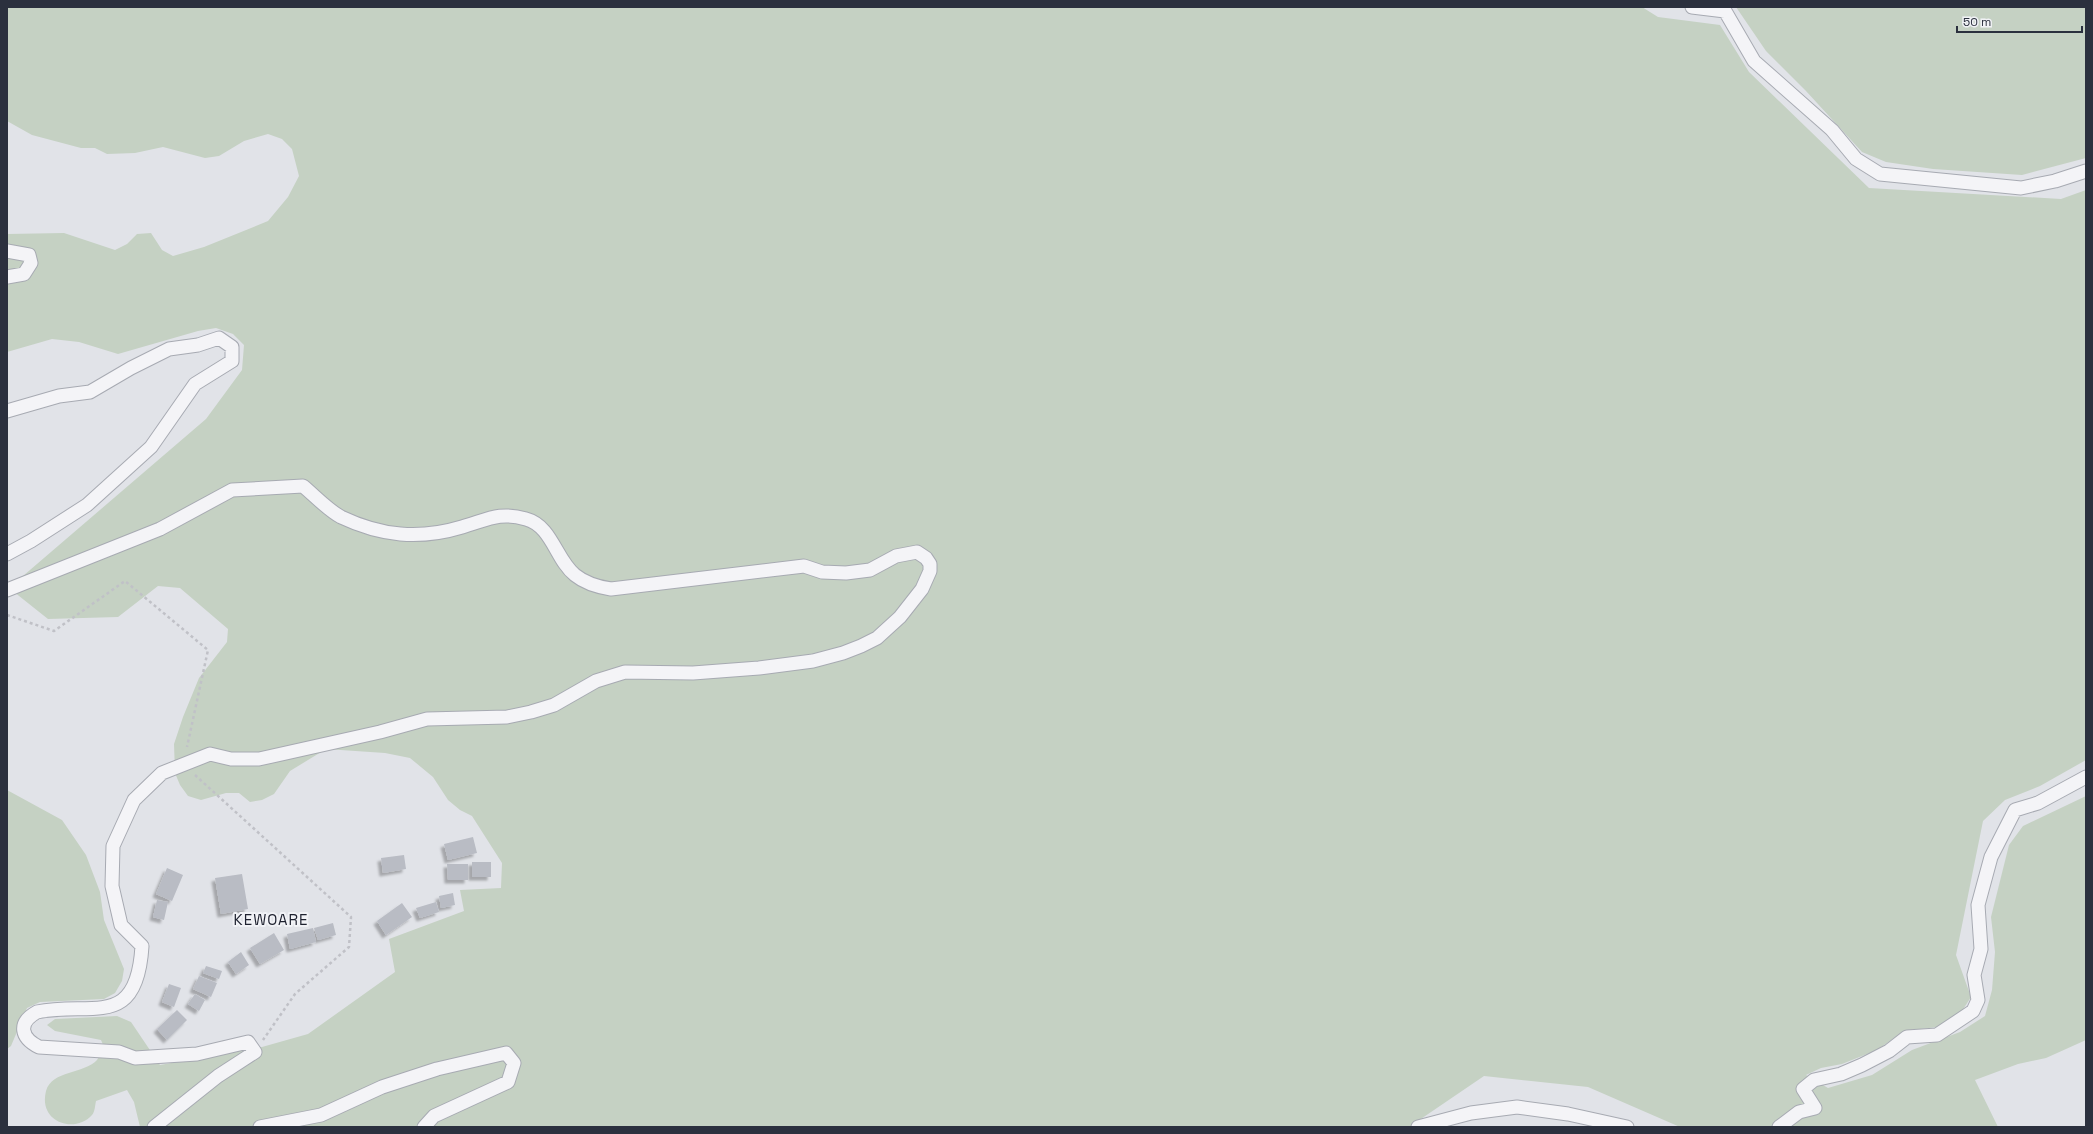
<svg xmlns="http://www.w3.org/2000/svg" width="2093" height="1134" viewBox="0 0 2093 1134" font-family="'Space Grotesk',sans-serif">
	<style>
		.green { fill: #c5d1c3 }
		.building { fill: #b9bcc4; filter: url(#shadow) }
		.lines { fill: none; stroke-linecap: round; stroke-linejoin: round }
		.minor-casing { stroke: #a7aab2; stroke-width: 15 }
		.path { stroke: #c0c1c7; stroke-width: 2.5; stroke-dasharray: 3 3; stroke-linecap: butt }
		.minor { stroke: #f4f4f7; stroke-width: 13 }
		.labels { text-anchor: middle; stroke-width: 4; stroke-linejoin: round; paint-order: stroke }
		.quarter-label { font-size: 15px; letter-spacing: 1px; fill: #1e212f; stroke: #f1f2f6 }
	</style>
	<defs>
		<filter id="shadow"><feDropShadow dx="-3.5" dy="3.5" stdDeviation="1" flood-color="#0004"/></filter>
	</defs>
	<rect width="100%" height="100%" fill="#e1e3e8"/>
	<path class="green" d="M7,7h1635l16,10 62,8 29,47 120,116 192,11 25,-9v570l-46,26 -35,14 -22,21 -27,134 15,42 -9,14 -25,16 -33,4 -27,19 -35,14 -21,4 -15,7 22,13 44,-13 40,-25 48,-18 25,-16 7,-26 3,-38 -4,-35 18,-72 14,-19 63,-30v244l-40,18 -28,6 -43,16 23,47h-318l-92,-40 -104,-11 -75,51h-1269l-6,-25 -7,-12 -31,11c-1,4 -1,11 -4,14 -17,19 -54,8 -46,-24 6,-21 38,-17 51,-31 3,-4 5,-9 7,-13l-3,-7 -46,-9 -8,-6 8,-6 62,-3 14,6 29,43 102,-18 46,-13 87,-62 -6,-33 75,-28 -4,-21 41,-2 1,-25 -30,-47 -12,-6 -12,-10 -15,-23 -23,-19 -25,-5 -59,-4 -36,22 -16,23 -12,6 -12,2 -11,-9h-13l-25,7 -13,-4 -8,-11 -5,-12 -1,-29 9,-27 16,-39 28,-36 1,-13 -48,-41 -22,-2 -40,31 -70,2 -39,-31 197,-169 36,-49 2,-25 -11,-11 -17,-6 -18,3 -80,23 -39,-12 -27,-3 -45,13v-118l57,-1 51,17 12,-6 10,-10 14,-1 11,17 11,6 31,-9 64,-26 20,-24 11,-21 -7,-27 -10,-10 -14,-5 -24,7 -25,15 -14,2 -42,-11 -28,6 -28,1 -12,-6h-14l-49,-13 -25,-14z
		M1736,7h350v151l-64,17 -89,-6 -47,-7 -24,-10 -56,-61 -40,-40z
		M7,790l55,30 24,35 14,37 4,28 20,49 -2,12 -7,12 -11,6 -64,3 -13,6 -16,38 -4,3z"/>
	<path class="building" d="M473,837l4,16 -29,7 -4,-16z
		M404,855l2,14 -23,4 -2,-15z
		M472,862h19v15h-19z
		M447,864h21v16h-20z
		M167,868l16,7 -11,26 -16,-7z
		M242,874l6,35 -27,5 -6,-36z
		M453,893l2,12 -14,3 -2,-12z
		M157,900l11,2 -4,18 -11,-3z
		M436,902l3,10 -19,6 -4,-10z
		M402,903l10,14 -26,18 -9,-14z
		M333,923l3,12 -18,5 -4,-12z
		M313,928l3,14 -26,7 -3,-15z
		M274,933l10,17 -24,14 -10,-16z
		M241,952l8,13 -13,9 -8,-12z
		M206,966l16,5 -3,8 -16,-6z
		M199,976l18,7 -6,14 -18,-8z
		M169,984l12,4 -7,19 -12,-5z
		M195,994l10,6 -6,11 -11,-7z
		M177,1010l10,10 -20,20 -10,-11z"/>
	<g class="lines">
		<defs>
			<path id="minor" d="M1692,7l33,4 29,50 78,69 24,29 24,15 141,14 34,-7 31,-10
				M7,251l22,4 2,8 -7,11 -17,3
				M7,411l52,-15 31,-4 41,-24 38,-19 29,-4 21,-7 13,9v14l-37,23 -44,63 -64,58 -56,36 -24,13
				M7,590l153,-61 72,-39 71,-4c12,10 25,24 38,31 40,19 78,23 121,10 25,-7 37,-16 64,-8 26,7 30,41 49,56 11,9 23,12 36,14l193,-23 18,6 24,1 24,-3 26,-14 21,-4 9,6 4,6v7l-8,18 -22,28 -23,21 -16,8 -18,7 -30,8 -54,7 -66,5 -68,-1 -29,9 -42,24 -23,7 -24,5 -80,2 -47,13 -121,27h-28l-21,-5 -48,19 -28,27 -21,46 -1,40 9,39 21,21c-5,84 -49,55 -105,66 -20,11 -16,26 2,35l80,5 16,6 62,-4 51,-12 7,10 -37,24 -64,51
				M260,1127l61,-12 61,-28 55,-18 69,-16 8,10 -6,19 -74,34 -10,11
				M1418,1127l53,-14 46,-6 51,7 59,13
				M1779,1127l20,-15 16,-4 -12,-19 11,-9 27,-6 21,-9 27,-14 18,-14 30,-2 36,-24 5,-11 -4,-25 7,-26 -3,-44 13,-48 24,-47 23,-7 48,-26"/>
		</defs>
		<use href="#minor" class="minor-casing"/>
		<path class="path" d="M7,615l47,16 71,-50 83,69 -21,97
			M195,775l156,142 -2,30 -54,47 -32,46"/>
		<use href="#minor" class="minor"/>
	</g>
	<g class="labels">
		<g class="quarter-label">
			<text x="271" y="925">KEWOARE</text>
		</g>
	</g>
	<rect width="2093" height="1134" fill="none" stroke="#2b303e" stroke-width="16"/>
	<path d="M1957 26v6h125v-6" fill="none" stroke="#2b303e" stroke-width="2"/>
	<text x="1963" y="26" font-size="12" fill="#2b303e" stroke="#f1f2f6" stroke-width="3" paint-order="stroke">50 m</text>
</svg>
